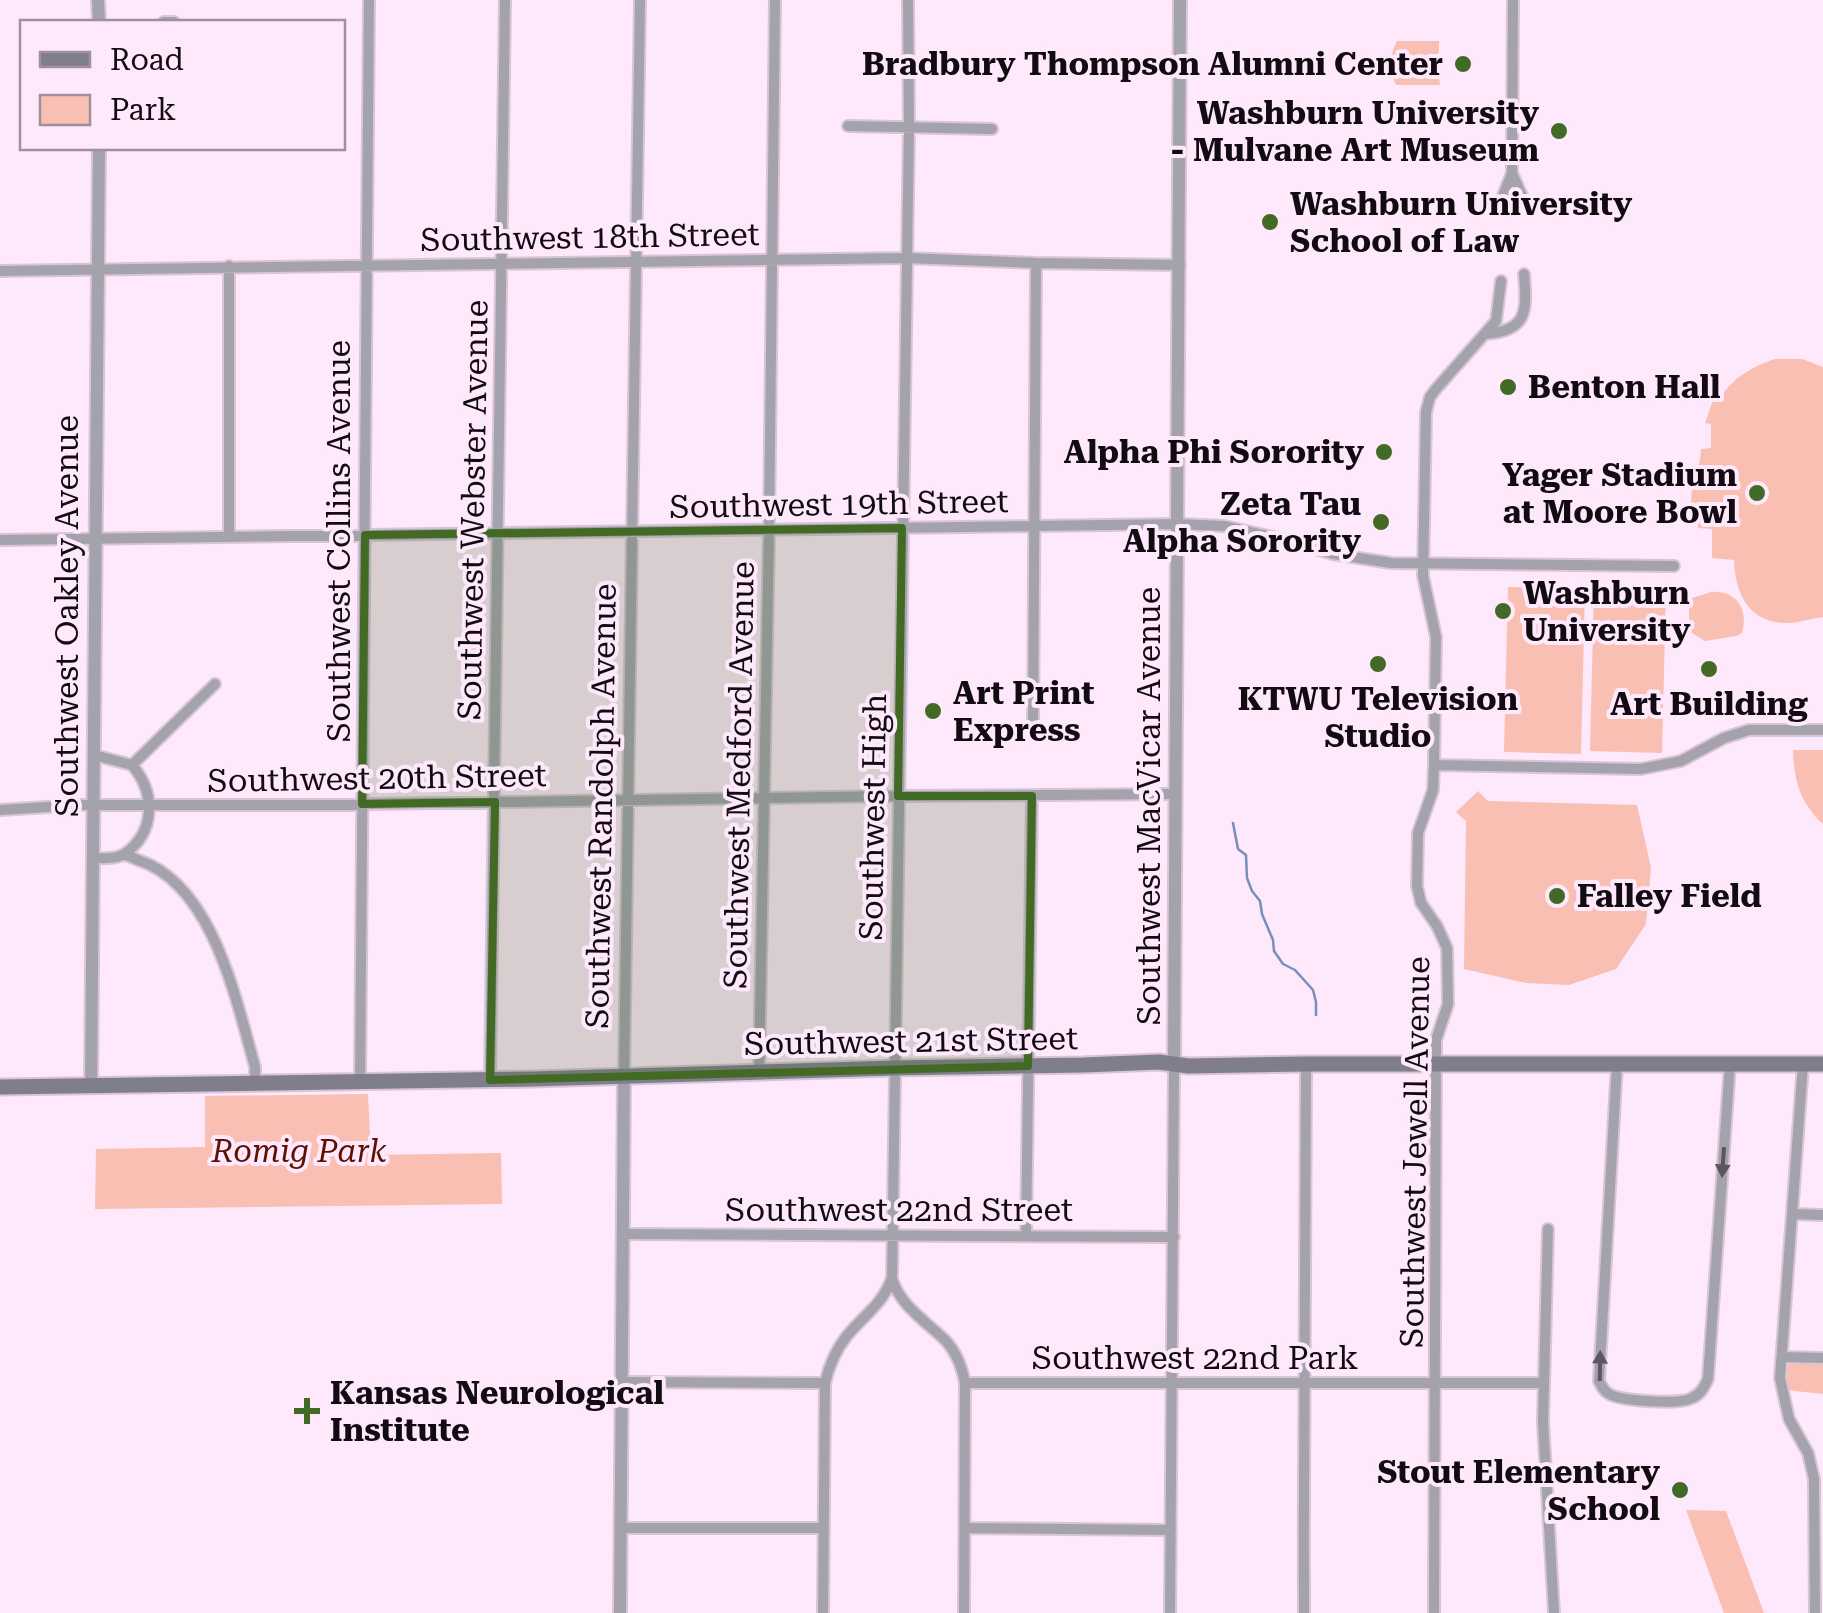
<svg xmlns="http://www.w3.org/2000/svg" width="1823" height="1613" viewBox="0 0 1823 1613" font-family="'Roboto Serif',serif">
	<style>
		.green { fill: #f8bfb2 }
		.lines { fill: none; stroke-linecap: round; stroke-linejoin: round }
		.stream { stroke: #798eb8; stroke-width: 2.5 }
		.minor-casing { stroke: #d8c5d6; stroke-width: 14 }
		.tertiary-casing { stroke: #d8c5d6; stroke-width: 16 }
		.secondary-casing { stroke: #d8c5d6; stroke-width: 19 }
		.minor { stroke: #a4a2ad; stroke-width: 10 }
		.tertiary { stroke: #a4a2ad; stroke-width: 12 }
		.secondary { stroke: #807d8d; stroke-width: 15 }
		.oneway { fill: #5b565f }
		.marked { fill: #436a25; fill-opacity: 0.2; stroke: #436a25; stroke-width: 8; stroke-linejoin: round }
		.poi-dot { fill: #436a25; stroke: #fee8fc; stroke-width: 4 }
		.labels { text-anchor: middle; stroke-width: 8; stroke-linejoin: round; paint-order: stroke }
		.poi-label { font-size: 32px; font-weight: bold; fill: #120b11; stroke: #fee8fc; text-anchor: end }
		.street-label { font-size: 32px; fill: #120b11; stroke: #fee8fc }
		.park-label { font-size: 32px; font-style: italic; fill: #5e1100; stroke: #fee8fc }
	</style>
	<rect width="100%" height="100%" fill="#fee8fc"/>
	<path class="green" d="M1397,41h42v10l-4,13 4,12 1,9h-44c-7,-16 -7,-29 1,-44z
		M1775,359h27l21,8v250c-11,1 -21,5 -32,6 -41,2 -56,-28 -57,-63l-22,-2v-29l-14,-1v-7l-4,-1c-9,-32 6,-43 7,-71l10,-1v-24l-6,-1 8,-23 5,2c12,-23 33,-35 57,-43z
		M1508,587l77,2 -4,165 -77,-2z
		M1594,588l72,2 -4,163 -72,-2z
		M1711,592c25,-2 38,17 31,41l-6,3 -31,5 -13,-8 -3,-8v-26z
		M1793,750h30v74c-23,-21 -29,-44 -30,-74z
		M1478,791l10,10 149,4 14,63 -5,56 -30,45 -47,16 -43,-2 -62,-14 2,-148 -10,-9z
		M368,1094l3,61 130,-2 1,51 -407,5 1,-60 109,-2v-51z
		M1793,1361l30,1v32l-37,-4 2,-25z
		M1686,1510l40,1 38,102h-40z"/>
	<g class="lines">
		<path class="stream" d="M1233,823l5,26 8,6 1,23 5,13 8,10 2,13 11,26 1,11 9,13 12,6 18,20 3,12v13"/>
		<defs>
			<path id="minor" d="M164,22h10
				M848,126l144,3
				M1512,173l11,25 -1,5 -7,6 -10,-1 -5,-5 12,-30 1,-173
				M0,271l906,-13 130,5 144,2
				M1485,334c43,-3 42,-23 39,-60
				M229,537v-271
				M0,540l1178,-16 46,2 66,15 43,13 58,9 283,3
				M1033,729l3,-466
				M94,755l38,10 83,-81
				M1434,765l207,4 40,-8 43,-23 25,-8h74
				M0,810l79,-5h224l595,-9 277,-2
				M123,855c33,-22 33,-62 9,-90
				M93,858c8,0 16,1 23,-1 3,0 5,-2 7,-2 6,0 10,3 15,5 75,24 98,140 117,207v17
				M1617,1064l-18,317c3,6 4,9 10,13 12,7 71,11 83,4 9,-4 12,-11 16,-19l22,-315
				M1803,1064l-23,314 9,41 19,34 6,26 1,134
				M759,1072l10,-542 6,-530
				M624,1075l16,-1075
				M490,1080l15,-1080
				M360,1082l9,-1082
				M1793,1214l30,1
				M1548,1229l-5,193 11,191
				M624,1234l550,3
				M1026,1236l6,-440
				M892,1279c8,26 33,42 52,60 12,12 18,28 21,44l-1,230
				M1782,1357l41,1
				M622,1382l203,1
				M965,1383h579
				M621,1528h203
				M965,1528l206,2
				M823,1613l2,-230c4,-17 11,-33 21,-46 17,-21 37,-33 46,-59l17,-1151 -1,-127
				M1170,1613l4,-549
				M1304,1613c-1,-183 2,-366 2,-549
				M1434,1613l2,-573 12,-36 -1,-56 -10,-22 -16,-23 -4,-17 1,-53 15,-43 1,-25 2,-128 -13,-61 3,-164 4,-15 6,-8 60,-68 5,-40"/>
			<path id="tertiary" d="M98,0l1,22
				M1174,1064l6,-1064
				M91,1086l8,-938
				M620,1613l4,-538"/>
			<path id="secondary" d="M0,1087l533,-8 361,-11 189,-3 76,-3 29,4 118,-2h517"/>
		</defs>
		<use href="#minor" class="minor-casing"/>
		<use href="#tertiary" class="tertiary-casing"/>
		<use href="#secondary" class="secondary-casing"/>
		<use href="#minor" class="minor"/>
		<use href="#tertiary" class="tertiary"/>
		<use href="#secondary" class="secondary"/>
	</g>
	<defs><path id="oneway-solid" d="M-6-.8H1V-3.2L6.5 0L1 3.2V.8H-6Z" transform="scale(2.5)"/></defs>
	<g class="oneway">
		<use href="#oneway-solid" transform="translate(1723 1162) rotate(94)"/>
		<use href="#oneway-solid" transform="translate(1600 1366) rotate(-89)"/>
	</g>
	<path class="marked" d="M902,528l-4,268h134l-4,270 -538,14 5,-278 -133,2 3,-269z"/>
	<g class="poi-dot">
		<circle cx="1463" cy="64" r="10"/>
		<circle cx="1559" cy="131" r="10"/>
		<circle cx="1270" cy="222" r="10"/>
		<circle cx="1508" cy="387" r="10"/>
		<circle cx="1384" cy="452" r="10"/>
		<circle cx="1757" cy="493" r="10"/>
		<circle cx="1381" cy="522" r="10"/>
		<circle cx="1503" cy="611" r="10"/>
		<circle cx="1378" cy="664" r="10"/>
		<circle cx="1709" cy="669" r="10"/>
		<circle cx="933" cy="711" r="10"/>
		<circle cx="1557" cy="896" r="10"/>
		<path d="M302 1396h10v10h10v10h-10v10h-10v-10h-10v-10h10z"/>
		<circle cx="1680" cy="1490" r="10"/>
	</g>
	<g class="labels">
		<g class="poi-label">
			<text x="1443" y="75">Bradbury Thompson Alumni Center</text>
			<text x="1539" y="124">Washburn University<tspan x="1539" dy="37">- Mulvane Art Museum</tspan></text>
			<text x="1290" y="215" text-anchor="start">Washburn University<tspan x="1290" dy="37">School of Law</tspan></text>
			<text x="1528" y="398" text-anchor="start">Benton Hall</text>
			<text x="1364" y="463">Alpha Phi Sorority</text>
			<text x="1737" y="486">Yager Stadium<tspan x="1737" dy="37">at Moore Bowl</tspan></text>
			<text x="1361" y="515">Zeta Tau<tspan x="1361" dy="37">Alpha Sorority</tspan></text>
			<text x="1523" y="604" text-anchor="start">Washburn<tspan x="1523" dy="37">University</tspan></text>
			<text x="953" y="704" text-anchor="start">Art Print<tspan x="953" dy="37">Express</tspan></text>
			<text x="1378" y="710" text-anchor="middle">KTWU Television<tspan x="1378" dy="37">Studio</tspan></text>
			<text x="1709" y="715" text-anchor="middle">Art Building</text>
			<text x="1577" y="907" text-anchor="start">Falley Field</text>
			<text x="330" y="1404" text-anchor="start">Kansas Neurological<tspan x="330" dy="37">Institute</tspan></text>
			<text x="1660" y="1483">Stout Elementary<tspan x="1660" dy="37">School</tspan></text>
		</g>
		<g class="street-label">
			<text transform="translate(590 237) rotate(-1)" y="11">Southwest 18th Street</text>
			<text transform="translate(839 504) rotate(-1)" y="11">Southwest 19th Street</text>
			<text transform="translate(473 510) rotate(-89)" y="11">Southwest Webster Avenue</text>
			<text transform="translate(339 541) rotate(-90)" y="11">Southwest Collins Avenue</text>
			<text transform="translate(67 616) rotate(-90)" y="11">Southwest Oakley Avenue</text>
			<text transform="translate(739 775) rotate(-89)" y="11">Southwest Medford Avenue</text>
			<text transform="translate(377 778) rotate(-1)" y="11">Southwest 20th Street</text>
			<text transform="translate(601 806) rotate(-89)" y="11">Southwest Randolph Avenue</text>
			<text transform="translate(1149 806) rotate(-90)" y="11">Southwest MacVicar Avenue</text>
			<text transform="translate(873 817) rotate(-89)" y="11">Southwest High</text>
			<text transform="translate(911 1041) rotate(-1)" y="11">Southwest 21st Street</text>
			<text transform="translate(1415 1152) rotate(-89)" y="11">Southwest Jewell Avenue</text>
			<text x="899" y="1221">Southwest 22nd Street</text>
			<text x="1195" y="1369">Southwest 22nd Park</text>
		</g>
		<g class="park-label">
			<text x="299" y="1162">Romig Park</text>
		</g>
	</g>
	<rect x="20" y="20" width="325" height="130" fill="#fee8fc" stroke="#a0909e" stroke-width="2.5"/>
	<rect x="40" y="52" width="50" height="15" fill="#807d8d" stroke="#a0909e" stroke-width="2.5"/>
	<text x="110" y="70" font-size="30" fill="#120b11">Road</text>
	<rect x="40" y="95" width="50" height="30" fill="#f8bfb2" stroke="#a0909e" stroke-width="2.5"/>
	<text x="110" y="120" font-size="30" fill="#120b11">Park</text>
</svg>
